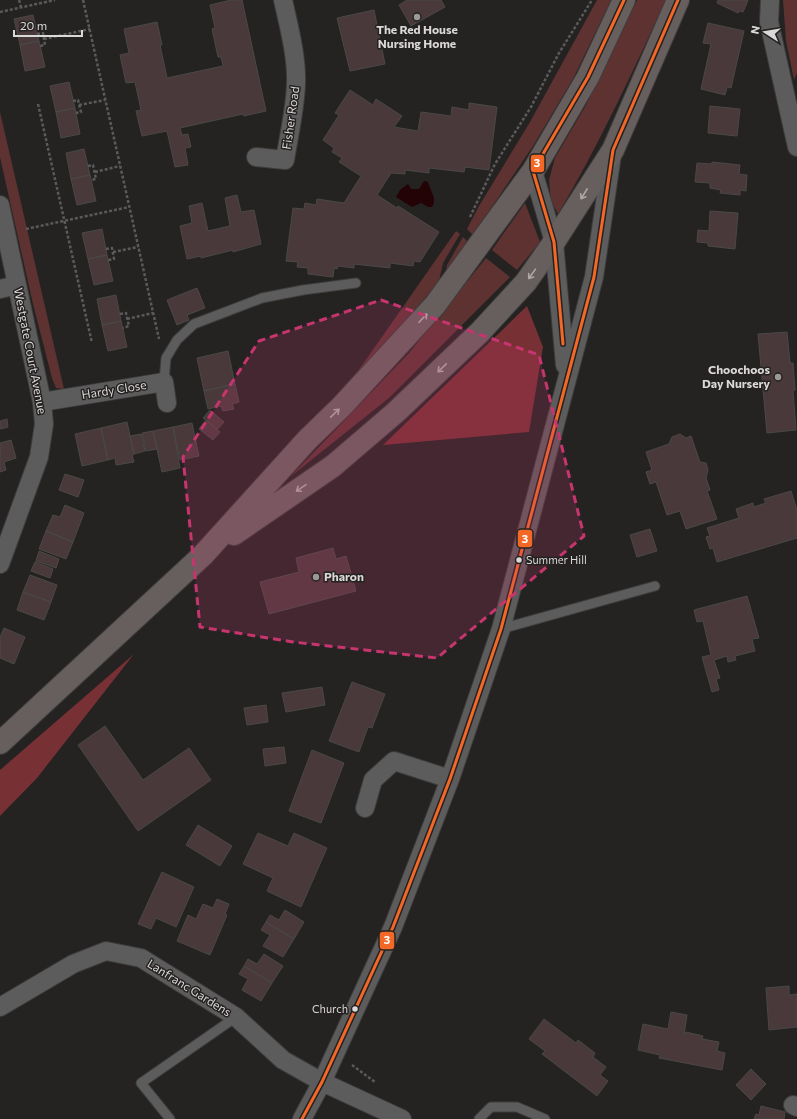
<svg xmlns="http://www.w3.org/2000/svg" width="797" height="1119" viewBox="0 0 797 1119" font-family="Commissioner,sans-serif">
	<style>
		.green { fill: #5f3232 }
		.forest { fill: #773034 }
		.water { fill: #230305 }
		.building { fill: #49393a; stroke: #4a4848 }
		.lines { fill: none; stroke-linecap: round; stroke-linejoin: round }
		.lane-casing { stroke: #3e3d3d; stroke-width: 11 }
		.street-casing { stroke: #3e3d3d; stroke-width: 20 }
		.primary-casing { stroke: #3e3d3d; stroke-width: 24 }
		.path { stroke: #5b5a5a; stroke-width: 2.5; stroke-dasharray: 3 2; stroke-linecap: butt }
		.lane { stroke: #5d5c5c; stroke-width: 9 }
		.street { stroke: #5d5c5c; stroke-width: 18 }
		.primary { stroke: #675f5e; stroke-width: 22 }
		.bus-1-casing { stroke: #252221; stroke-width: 6 }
		.bus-1 { stroke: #f36827; stroke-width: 3 }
		.oneway { stroke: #aca8a7 }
		.marked { fill: #c6356e; fill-opacity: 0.2; stroke: #c6356e; stroke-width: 3; stroke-dasharray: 8 5; stroke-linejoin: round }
		.poi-dot { fill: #9a9998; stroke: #252221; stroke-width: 1.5 }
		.bus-dot { fill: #dad8d8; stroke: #252221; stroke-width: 1.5 }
		.labels { text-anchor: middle; stroke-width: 3; stroke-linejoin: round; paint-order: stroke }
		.bus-label { font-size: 11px; fill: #dad8d8; stroke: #252221; text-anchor: start }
		.poi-label { font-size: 12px; font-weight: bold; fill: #dad8d8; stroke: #252221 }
		.street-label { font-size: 12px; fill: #dad8d8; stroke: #252221 }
		.line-badge { stroke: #252221; stroke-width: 1.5 }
		.badge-label { font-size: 11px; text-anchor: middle; font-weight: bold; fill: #fff }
	</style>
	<rect width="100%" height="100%" fill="#242322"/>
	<path class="green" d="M597,0h14l-37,77 -41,69 -60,89 -6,-6 12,-23 51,-84z
		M637,0h29c-34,73 -67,145 -108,214l-7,-13 -2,-21 6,-22 31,-53z
		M783,0h14v73l-3,7 -8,-39z
		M0,112l64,277 -8,-1 -4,-10 -19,-74 -33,-147z
		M525,203l15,39 -23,28 -25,-20z
		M456,231l4,3 -17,29 -4,18 -38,46 -50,54z
		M463,237l6,6 -24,33 2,-11z
		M486,258l24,19 -121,121 -99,79 119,-124z"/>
	<path class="forest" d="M527,306l16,41 -14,85 -146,13z
		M134,654l-97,124 -37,38v-46z"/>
	<path class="water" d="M424,181l4,1c2,9 10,17 4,25h-4l-7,-4 -9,4 -16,-10 4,-7 8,-6 3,5h8z"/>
	<path class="building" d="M231,0h11l24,111 -22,5 -1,-2 -63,14 2,7 6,-1 3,13 -6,1 3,17 -13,2 -8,-36 -25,5 -6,-25 5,-1 -6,-28 -9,1 -6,-28 9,-2 -5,-24 33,-7 5,23h-2l7,33 56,-12 -2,-9h-3l-6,-28 3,-1 -5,-23z
		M407,0h34l4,7 -34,19 -12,-21z
		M718,0h30l-5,12 -3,-1 -2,2 -21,-10z
		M374,10l11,54 -35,7 -13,-53z
		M33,15l6,26 -19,4 -6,-26z
		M708,23l36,8 -13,57 -4,-1 -2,8 -24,-6 10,-45 -8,-1z
		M39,41l6,26 -20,4 -5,-26z
		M69,82l6,26 -19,4 -6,-26z
		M350,90l23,15 3,-6 26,17 -8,11 24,4 3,-19 30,4 1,-9 17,3v-7l28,4 -8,63 -24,-3 -1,5 -35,-4v5l-24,-3v4l-14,-1 -14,22 20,13 1,-2 41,26 -19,30 -6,-1 -1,5 -23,-3v5l-36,-4v4l-16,-2 -1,3 -3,-1 -1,9 -25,-3v-6l-11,-1 1,-5 -12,-1 7,-53 11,1 1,-6 11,2 1,-6 27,4 17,-27 -22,-14 3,-4 -10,-6 2,-4 -11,-8 16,-25 -4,-2z
		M710,106l30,3 -3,27 -29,-3z
		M75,108l5,26 -19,4 -5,-26z
		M84,149l6,26 -19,4 -5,-26z
		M712,162l28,3 -1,9 8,1 -1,16 -6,-1v5l-20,-2 1,-3 -11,-2v-5l-15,-1 2,-19 15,1z
		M90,175l6,26 -19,4 -6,-26z
		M237,195l4,17 13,-2 7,34 -28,8v-2l-32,8v-2l-14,3 -7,-33 12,-3 -3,-17 13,-3 6,28 22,-5 -5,-28z
		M710,211l28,2 -3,36 -27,-3v-3l-11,-1 1,-12 11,1z
		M102,229l5,26 -19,4 -6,-26z
		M107,255l6,26 -19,4 -6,-26z
		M197,288l8,20 -18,7 2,5 -12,5 -10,-25z
		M116,295l5,26 -19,4 -5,-26z
		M121,321l6,26 -19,4 -6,-26z
		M787,332l3,31h3l2,27 -2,1 3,39 -29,3 -9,-99z
		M228,351l7,33 -31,7 -7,-33z
		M235,384l4,18 -7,2 2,5 -11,2 -2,-5 -13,3 -4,-18z
		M210,410l14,12 -7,8 -14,-12z
		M7,419l1,8 -8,2v-8z
		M206,420l14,12 -7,8 -14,-11z
		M127,422l7,32 -2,1 2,7 -18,3 -1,-7 -7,2 -7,-32z
		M192,423l7,33 -19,4 -7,-33z
		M173,427l7,41 -18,4 -9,-41z
		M101,428l7,32 -26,6 -7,-32z
		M153,431l4,18 -11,2 -4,-18z
		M141,434l4,17 -11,3 -4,-18z
		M680,434l6,4 5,-2 9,26 6,1 2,7 -2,8 4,12 -3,1 10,28 -31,10 -6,-18 -13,4 -11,-33 -6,2 -4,-12 6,-2 -6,-18 23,-8 3,-7z
		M11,440l5,18 -12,4 2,8 -6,2v-29z
		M65,474l19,6 -6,17 -19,-7z
		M791,491l6,19v28l-80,24 -4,-14 -3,1 -4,-12 4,-1 -3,-8 32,-10 -3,-9 17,-6 1,4 12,-4 -2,-4z
		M65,505l19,8 -11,29 -27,-11 7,-16 7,2z
		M650,529l7,22 -20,6 -7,-22z
		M46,531l27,11 -7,17 -27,-10z
		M333,548l3,11 10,-3 10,35 -87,23 -9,-32 39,-10 -3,-14z
		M39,551l20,8 -3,9 -20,-7z
		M35,562l18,7 -3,9 -19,-7z
		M30,575l27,10 -6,17 -28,-10z
		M23,592l28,10 -7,18 -27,-10z
		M747,596l12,42 -7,1 3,12 -20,5 1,4 -8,2 -1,-6 -13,4 6,18 -4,1 3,11 -7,2 -10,-35 9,-2 -8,-34 -6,1 -3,-12z
		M4,628l21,9 -11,27 -14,-6v-21z
		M352,682l33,12 -13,34 -4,-1 -9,25 -30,-11z
		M322,687l3,18 -39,7 -4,-19z
		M266,705l2,17 -21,3 -3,-17z
		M105,726l38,54 46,-32 22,32 -73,51 -60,-86z
		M284,747l2,16 -21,3 -2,-17z
		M312,750l32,13 -23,60 -32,-12z
		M198,825l34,21 -12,20 -34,-21z
		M258,833l30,13 6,-13 33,15 -26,59 -34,-16 6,-13 -30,-14z
		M162,872l32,15 -18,40 -20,-9 -5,11 -13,-5z
		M217,899l12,5 -4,10 2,1 -17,40 -33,-14 11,-26 8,4 7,-15 10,4z
		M285,910l19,12 -10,17 -28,-17 4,-7 9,5z
		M266,922l28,17 -11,18 -20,-11 7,-11 -9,-5z
		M264,954l19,12 -11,17 -28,-17 4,-7 9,5z
		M244,966l28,17 -11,18 -19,-11 6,-11 -9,-5z
		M789,986v9l8,-1v33l-28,3 -3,-42z
		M671,1012l16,3 -3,20 2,-3 17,4 -1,3 17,3 -2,9 8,2 -3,17 -63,-12 1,-3 -22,-5 5,-26 25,5z
		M544,1019l32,24 2,-3 17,13 -2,4 13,10 -6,8 8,6 -11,15 -55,-42 3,-3 -16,-12z
		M751,1069l15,15 -15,16 -15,-15z
		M761,1106l24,6 -1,7h-30l2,-5 3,1z"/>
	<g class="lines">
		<defs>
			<path id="lane" d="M164,382l2,-24 11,-18 17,-16 68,-26 41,-8 53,-7
				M501,629l154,-43
				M170,1119l-29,-36 95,-66
				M479,1119l12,-12h26l28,12"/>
			<path id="street" d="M770,0l-1,22 28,125
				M256,157l29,3c4,-25 10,-50 11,-76 1,-27 -7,-57 -13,-84
				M533,171l21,71 11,123
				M0,205l42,197 2,22 -5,33 -39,107
				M0,289l17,-4
				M42,402l122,-20 3,21
				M365,808l8,-28 21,-19 56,18
				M0,1007l73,-43 33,-13 35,7 95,59 47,43 39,22 80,37
				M793,1105l4,2
				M302,1119l20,-37 71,-155 57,-148 51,-150 93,-352 18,-122"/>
			<path id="primary" d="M234,534l99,-68 63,-54 84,-80 46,-50 28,-40 59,-92 65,-150
				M0,743l203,-188 104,-115 35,-34 93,-101 98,-134 55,-94 36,-77"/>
		</defs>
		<use href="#lane" class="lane-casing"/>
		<use href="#street" class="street-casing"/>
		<use href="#primary" class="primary-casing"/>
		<path class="path" d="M19,0l2,7
			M83,0l76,339
			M0,12l55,-12
			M37,34l6,-1 2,12 -5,1
			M44,39l46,-10
			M73,101l5,-1 3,12 -5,1
			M38,104l54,239
			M79,105l26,-5
			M88,166l5,-1 3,14 -5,1
			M95,172l25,-6
			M470,217l25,-53 36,-57 28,-54 33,-53
			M26,229l103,-22
			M106,249l6,-1 2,11 -6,1
			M113,252l25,-5
			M120,314l6,-1 3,13 -6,2
			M127,319l26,-6
			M352,1065l23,17"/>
		<use href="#lane" class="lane"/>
		<use href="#street" class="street"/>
		<use href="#primary" class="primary"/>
		<defs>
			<path id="bus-1" d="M563,344l-9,-102 -21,-71 55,-94 36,-77
				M302,1119l20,-37 71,-155 57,-148 51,-150 93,-352 19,-127 65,-150"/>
		</defs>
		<use href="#bus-1" class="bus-1-casing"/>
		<use href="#bus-1" class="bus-1"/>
	</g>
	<defs><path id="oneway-shaft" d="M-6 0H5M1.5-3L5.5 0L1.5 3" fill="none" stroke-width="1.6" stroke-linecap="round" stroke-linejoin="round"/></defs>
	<g class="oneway">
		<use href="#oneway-shaft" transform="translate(584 194) rotate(122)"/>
		<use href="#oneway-shaft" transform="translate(532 274) rotate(126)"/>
		<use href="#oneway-shaft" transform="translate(423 318) rotate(-47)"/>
		<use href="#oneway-shaft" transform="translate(442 368) rotate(136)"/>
		<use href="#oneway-shaft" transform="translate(335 413) rotate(-44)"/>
		<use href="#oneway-shaft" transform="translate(301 488) rotate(146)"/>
	</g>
	<path class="marked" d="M381,300l158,55 45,181 -147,122 -144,-16 -93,-15 -17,-170 76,-116z"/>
	<g class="poi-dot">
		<circle cx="417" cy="17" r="4"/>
		<circle cx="778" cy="377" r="4"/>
		<circle cx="316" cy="577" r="4"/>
	</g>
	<g class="bus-dot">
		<circle cx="519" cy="560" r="3.5"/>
		<circle cx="355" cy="1009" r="3.5"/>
	</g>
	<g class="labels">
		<g class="bus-label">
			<text x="526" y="564">Summer Hill</text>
			<text x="348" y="1013" text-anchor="end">Church</text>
		</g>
		<g class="poi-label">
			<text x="417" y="34">The Red House<tspan x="417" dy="14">Nursing Home</tspan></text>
			<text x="770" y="374" text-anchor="end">Choochoos<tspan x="770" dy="14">Day Nursery</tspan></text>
			<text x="324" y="581" text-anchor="start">Pharon</text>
		</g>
		<g class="street-label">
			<text transform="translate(291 118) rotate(-82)" y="4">Fisher Road</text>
			<text transform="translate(30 351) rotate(79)" y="4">Westgate Court Avenue</text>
			<text transform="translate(114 390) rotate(-9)" y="4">Hardy Close</text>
			<text transform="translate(189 988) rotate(32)" y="4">Lanfranc Gardens</text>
		</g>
	</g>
	<g class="line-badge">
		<rect x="530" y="154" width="15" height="19" rx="4" fill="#f36827"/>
		<rect x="517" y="529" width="16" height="19" rx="4" fill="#f36827"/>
		<rect x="379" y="931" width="16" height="19" rx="4" fill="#f36827"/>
	</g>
	<g class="badge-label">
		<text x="537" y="167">3</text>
		<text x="525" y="543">3</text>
		<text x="387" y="944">3</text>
	</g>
	<g transform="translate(765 32) rotate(282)" stroke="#252221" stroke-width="3" paint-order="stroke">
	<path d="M0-3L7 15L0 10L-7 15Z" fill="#dad8d8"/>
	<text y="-6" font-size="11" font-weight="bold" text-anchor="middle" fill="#dad8d8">N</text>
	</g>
	<path d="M14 30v6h68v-6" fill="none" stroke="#dad8d8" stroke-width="2"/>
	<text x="20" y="30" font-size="12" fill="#dad8d8" stroke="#252221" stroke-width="3" paint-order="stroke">20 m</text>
</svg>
